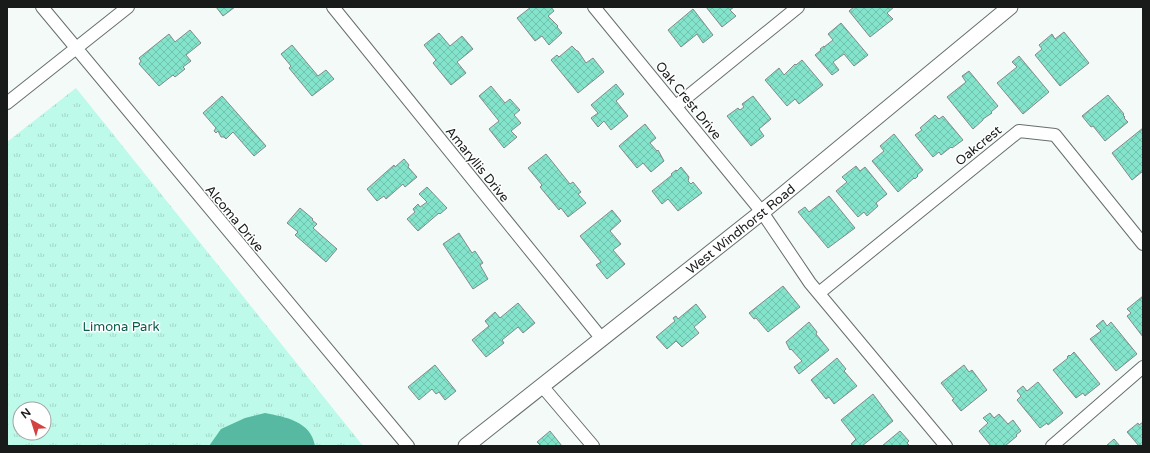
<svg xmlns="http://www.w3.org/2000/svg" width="1150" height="453" viewBox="0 0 1150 453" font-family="'Varela Round',sans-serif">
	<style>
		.park { fill: url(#park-tufts); fill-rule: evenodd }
		.water { fill: #57b9a1 }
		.building { fill: url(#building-cross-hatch); stroke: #838a88 }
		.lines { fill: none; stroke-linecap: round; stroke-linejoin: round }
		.minor-casing { stroke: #686f6d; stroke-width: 14 }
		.tertiary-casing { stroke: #686f6d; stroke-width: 17 }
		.minor { stroke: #fff; stroke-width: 12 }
		.tertiary { stroke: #fff; stroke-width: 15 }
		.labels { text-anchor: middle; stroke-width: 3; stroke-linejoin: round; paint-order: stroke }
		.street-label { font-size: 13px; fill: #181b1a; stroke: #fff }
		.park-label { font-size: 13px; fill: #085d4d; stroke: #fff }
	</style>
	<defs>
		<pattern id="park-tufts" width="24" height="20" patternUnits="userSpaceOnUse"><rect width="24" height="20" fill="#bdfae9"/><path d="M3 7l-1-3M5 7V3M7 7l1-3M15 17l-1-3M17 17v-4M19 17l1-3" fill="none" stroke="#a2d6c7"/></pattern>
		<pattern id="building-cross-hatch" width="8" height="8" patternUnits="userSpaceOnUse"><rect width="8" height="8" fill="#83e4cb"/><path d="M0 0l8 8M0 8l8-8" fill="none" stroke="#70c3ae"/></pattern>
	</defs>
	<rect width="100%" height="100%" fill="#f3faf8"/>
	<path class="park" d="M76,88l287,358h-356v-304zM20,409h24v24h-24z"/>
	<path class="water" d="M265,413c20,4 46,8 50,33h-106l12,-17 24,-11z"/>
	<path class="building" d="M216,7h19l-12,9z
		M531,7h20l3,4 -6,5 10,10 -1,1 5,6 -13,12 -7,-9 -7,5 -18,-23z
		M706,7h28l-4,3 6,6 -14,11z
		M854,7h40l-7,6 6,6 -23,18 -21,-26z
		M693,9l20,26 -10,8 -6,-9 -16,13 -13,-17z
		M841,23l27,32 -14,11 -10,-12 -11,8 6,8 -7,5 -17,-20 6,-5 -1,-1 4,-3v1l9,-7 -5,-6z
		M190,30l11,13 -15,12 5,6 -8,6 2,2 -10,8 -2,-2 -14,11 -20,-22 2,-3 -2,-3 30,-24 6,8z
		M1064,32l25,31 -29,23 -25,-31 7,-6 -3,-4 13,-11 3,5z
		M439,33l11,13 12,-10 11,13 -16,13 9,11 -15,12 -18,-22 3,-3 -12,-15z
		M292,45l26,31 8,-6 8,9 -22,17 -23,-28 2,-2 -10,-12z
		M572,46l5,5h1l8,12 7,-5 11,14 -26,21 -27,-33 6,-5 2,2z
		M1019,56l30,36 -26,22 -26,-31 20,-16 -5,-5z
		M802,60l21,25 -24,19 -4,-5 -8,7 -22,-26 14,-12 5,7 11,-11 1,1z
		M969,71l29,35 -7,6 1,1 -9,6v1l-10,9 -26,-32 19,-15 -4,-6z
		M616,84l8,10 -8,7 12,15 -17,14 -7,-9 -6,6 -7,-9 7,-5 -7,-8z
		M491,86l14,17 5,-4 10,11 -6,5 7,8 -10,8 6,6 -13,11 -15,-19 10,-8 -20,-25z
		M1108,95l16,19 -1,1 2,2 -1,1 4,4 -23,19 -12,-15 -2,1 -9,-11z
		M222,96l44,50 -12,10 -21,-24 -7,7 -2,-2h-3l-3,-6 -2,2 -2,-2 2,-3 -13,-15z
		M753,96l18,23 -12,10 5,7 -13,10 -24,-30 11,-8 2,2 4,-3 -2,-3z
		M935,115l4,4 4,-3 20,24 -11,8 -1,-1 -10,8 -2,-3 -6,5 -18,-22 7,-5 -2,-2z
		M645,124l11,14 -6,5 7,8 1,-1 6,11 -13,11 -8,-9 -6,5 -18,-22z
		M1143,128v43l-11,9 -20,-27z
		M894,134l29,36 -6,5 1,1 -3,3 -1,-1 -16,14 -26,-31 12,-10 -4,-5z
		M546,154l24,30 3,-2 8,10 -3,2 8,9 -18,14 -7,-9 -2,2 -19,-23 2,-2 -14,-17z
		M404,159l5,6 -1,2 9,10 -12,10 -2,-3 -17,15 -2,-3 -7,5 -10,-12 27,-24 1,2z
		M856,166l4,5 5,-4 22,27 -11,9 2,3 -11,10 -3,-4 -6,5 -22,-26 11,-9 -5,-5z
		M681,167l8,10 -1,4 3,3 2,-2 9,11 -24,18 -10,-12 -6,5 -10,-13 20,-16 -1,-1 5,-4 1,1z
		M427,187l20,21 -7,6 -1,-1 -21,18 -11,-12 8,-7 -2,-3 5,-5 2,3 7,-5 -8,-8z
		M829,196l26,32 -27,20 -30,-36 7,-5 4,5z
		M300,208l13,11 -1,1 5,4 -4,4 24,21 -11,13 -31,-27 3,-3 -11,-9z
		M612,210l9,11 -11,10 11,13 -8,6 12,14 -18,15 -11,-14 5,-3 -21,-26z
		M459,233l13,20 3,-2 8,12 -3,2 8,14 -15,10 -30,-45z
		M783,286l17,21 -32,25 -12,-14 -2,1 -5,-6z
		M1143,296v41l-16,-21 4,-3 -4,-4z
		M518,303l17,20 -12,10 -5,-6 -16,13 2,3 -18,14 -14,-17 17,-14 -4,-5 10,-9 5,6z
		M696,304l10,13 -12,10 5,6 -17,14 -6,-6 -9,8 -11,-12 19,-16 -2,-3 3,-2 2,3z
		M1103,320l4,6 4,-4 26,32 -21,17 -26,-32 11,-8 -5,-5z
		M809,322l8,10 -1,2 13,16 -30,24 -5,-7 8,-6 -11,-12 -1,1 -4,-8z
		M1074,352l26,32 -15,12 -2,-3 -7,5 -23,-28 15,-12 -1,-1 2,-2 1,1z
		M837,358l9,11 -2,2 13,15 -23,18 -5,-7 -3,2 -15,-19z
		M435,365l21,26 -11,9 -6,-8 -3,2 -4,-5 -13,11 -11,-13z
		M964,365l5,7 3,-2 15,20 -26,21 -9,-11 2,-1 -13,-16z
		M1038,382l25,31 -15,12 -1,-2 -7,5 -23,-28 4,-4 -4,-5 6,-5 4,5z
		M873,394l20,27 -31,25h-9l-2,-2 5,-5 -15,-19z
		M990,413l4,5 5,-4 9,10 5,-4 8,11 -5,4 1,1 -12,10h-14l-12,-15 9,-8 -5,-5z
		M1143,422v24h-4l-12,-14 11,-9 1,2z
		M550,431l12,15h-21l-4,-4z
		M900,431l9,10 -2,2 3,3h-28z
		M1114,439l6,7h-14z"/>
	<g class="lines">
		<defs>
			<path id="minor" d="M42,7l366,439
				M333,7l269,332
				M594,7l168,205 48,71 136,163
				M7,103l121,-96
				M676,106l122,-99
				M819,293l200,-162 36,4 88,109
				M542,386l51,60
				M1052,446l91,-79"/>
			<g id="tertiary">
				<path id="s1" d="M466,446l296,-234 248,-205"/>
			</g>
		</defs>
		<use href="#minor" class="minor-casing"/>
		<use href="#tertiary" class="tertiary-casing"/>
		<use href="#minor" class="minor"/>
		<use href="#tertiary" class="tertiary"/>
	</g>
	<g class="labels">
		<g class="street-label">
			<text transform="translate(689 100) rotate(51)" y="5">Oak Crest Drive</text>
			<text transform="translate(978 145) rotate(-39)" y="5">Oakcrest</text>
			<text transform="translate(478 164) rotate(51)" y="5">Amaryllis Drive</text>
			<text transform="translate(235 218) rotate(50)" y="5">Alcoma Drive</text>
			<text dy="5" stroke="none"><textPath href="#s1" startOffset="350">West Windhorst Road</textPath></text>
		</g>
		<g class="park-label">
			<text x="121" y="331">Limona Park</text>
		</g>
	</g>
	<rect width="1150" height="453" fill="none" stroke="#181b1a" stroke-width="16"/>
	<g transform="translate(32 421) rotate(321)"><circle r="19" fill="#ffffff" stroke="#a3a4a3"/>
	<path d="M0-3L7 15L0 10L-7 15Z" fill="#d14241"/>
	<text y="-6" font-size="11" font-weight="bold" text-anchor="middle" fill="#181b1a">N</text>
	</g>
</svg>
